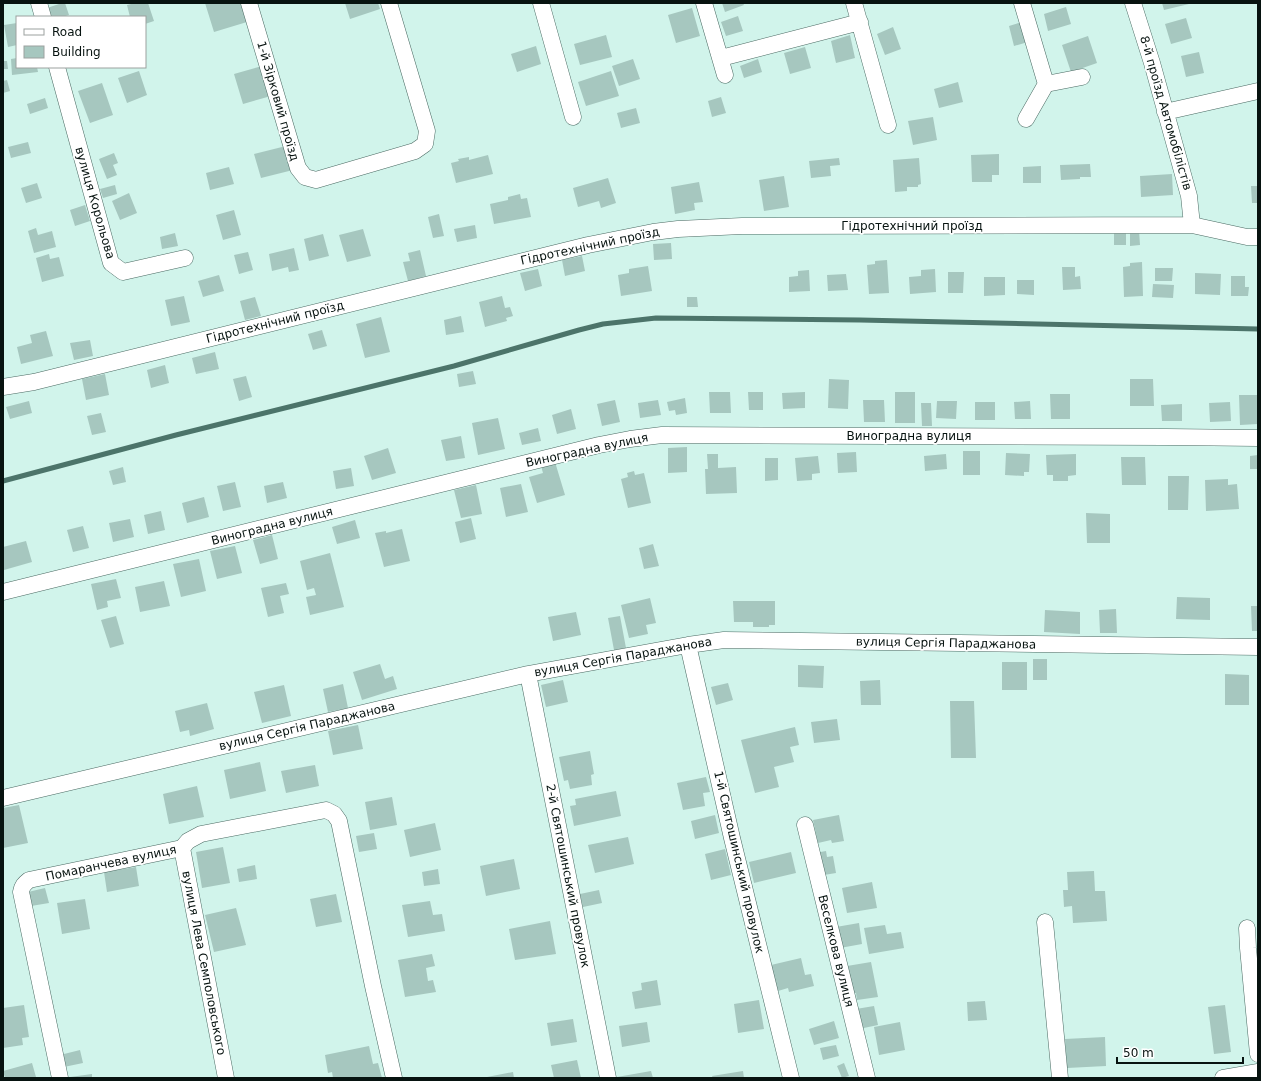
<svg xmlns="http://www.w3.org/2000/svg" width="1261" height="1081" viewBox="0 0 1261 1081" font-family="'DejaVu Sans',sans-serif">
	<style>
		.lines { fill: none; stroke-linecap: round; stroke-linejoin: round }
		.stream { stroke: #4c746a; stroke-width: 5 }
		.building { fill: #a6c7bf }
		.minor-casing { stroke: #4b6a63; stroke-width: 17 }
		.minor { stroke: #fff; stroke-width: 16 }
		.labels { text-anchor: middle; stroke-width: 3.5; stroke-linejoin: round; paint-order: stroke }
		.street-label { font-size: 12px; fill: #071310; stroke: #fff }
	</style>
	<rect width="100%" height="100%" fill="#d1f4eb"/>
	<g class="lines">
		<path class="stream" d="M3,481l173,-46 278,-69 125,-36 24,-6 53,-6 204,2 398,9"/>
	</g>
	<path class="building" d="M62,3h3l4,12 -7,2h-12l-3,-9z
		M135,3h13l6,18 -9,3v-7h-15l-3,-12z
		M205,3h36l6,19 -33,10z
		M345,3h33l2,6 -30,10z
		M722,3h21l1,2 -19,7z
		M1162,3h27v1l-25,6z
		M1066,7l5,17 -23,7 -4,-17z
		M692,8l8,28 -24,7 -8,-28z
		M738,16l5,15 -17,5 -5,-14z
		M1186,18l6,20 -21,6 -6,-20z
		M1022,22l6,20 -14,4 -5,-20z
		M17,23v22l-9,2 -4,-22z
		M893,27l8,22 -16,6 -8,-21z
		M606,35l6,22 -32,8 -6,-21z
		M850,35l5,23 -19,5 -5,-22z
		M1088,36l9,27 -26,9 -9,-27z
		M536,46l5,18 -24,8 -6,-18z
		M805,47l6,21 -21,6 -6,-21z
		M1199,52l5,21 -18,4 -5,-21z
		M17,58v9h20l1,5 -26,3 -1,-16z
		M633,59l7,20 -21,7 -7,-20z
		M758,59l4,13 -18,6 -4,-12z
		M3,61h4l1,8h-5z
		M262,66l9,30 -28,8 -9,-30z
		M139,71l8,24 -20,8 -9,-25z
		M611,71l8,25 -33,10 -8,-24z
		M7,80l3,11 -7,2v-12z
		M958,82l5,20 -24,6 -5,-19z
		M102,83l11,32 -23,8 -12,-32z
		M721,97l5,16 -14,4 -4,-16z
		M45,98l3,10 -18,6 -3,-10z
		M636,108l4,15 -19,5 -4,-15z
		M933,117l4,23 -24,5 -5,-24z
		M28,142l3,11 -20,5 -3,-11z
		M286,146l7,24 -32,8 -7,-24z
		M114,153l4,10 -5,2 4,10 -10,4 -8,-20z
		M999,154v21h-7v7h-20l-1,-27z
		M488,155l5,19 -37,9 -5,-20 8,-2 -1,-2 11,-2v3z
		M839,158l1,7 -10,1 1,10 -20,2 -2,-17z
		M919,158l2,26 -3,1v2h-11v4l-12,1 -2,-32z
		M1090,164l1,13h-11v2l-19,1 -1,-15z
		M1041,166v17h-18v-16z
		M229,167l5,17 -24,6 -4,-17z
		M1172,174l1,21 -32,2 -1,-21z
		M784,176l5,31 -25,4 -5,-31z
		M608,178l8,25 -15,5 -2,-7 -21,6 -5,-19z
		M699,182l4,20 -9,1 1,7 -20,4 -4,-27z
		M37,183l5,15 -16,5 -5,-15z
		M115,185l2,9 -14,4 -3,-9z
		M1251,186h7v17h-6z
		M129,193l8,20 -17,7 -8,-19z
		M520,194l1,5 6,-1 4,19 -37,7 -4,-20 18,-4v-3z
		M85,205l5,16 -15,5 -5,-16z
		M234,210l7,25 -18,5 -7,-25z
		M439,214l5,22 -11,2 -5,-21z
		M475,225l2,13 -20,4 -3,-13z
		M36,228l2,7 14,-4 4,16 -22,6 -6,-22z
		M363,229l8,27 -24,6 -8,-27z
		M1114,230h12v15h-12z
		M1130,230h9l1,15 -10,1z
		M175,233l3,13 -16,3 -2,-12z
		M323,234l6,22 -20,5 -5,-22z
		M671,243l1,16 -18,1 -1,-16z
		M294,248l5,22 -10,2 -1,-5 -16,4 -3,-17z
		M420,250l6,26 -18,5 -5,-19 7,-1 -2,-8z
		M248,252l5,18 -14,4 -5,-19z
		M49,254l1,5 9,-2 5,19 -22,6 -6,-24z
		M582,256l3,15 -20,5 -3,-16z
		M887,260l2,33 -20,1 -2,-29 8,-1v-3z
		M1142,262l1,34 -19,1 -1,-30 7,-1v-3z
		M648,266l4,25 -31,5 -3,-21 11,-2v-4z
		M1062,267h13v10l5,-1 1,13 -18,1z
		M1155,268h18l-1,13h-17z
		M538,269l4,17 -17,5 -5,-18z
		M935,269l1,23 -26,2 -1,-17 12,-1v-6z
		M809,270l1,21 -21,1v-15l9,-1v-5z
		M948,272h16l-1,21h-15z
		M1195,273l26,1 -1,21 -25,-1z
		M846,274l2,16 -20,1 -1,-16z
		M219,275l5,16 -21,6 -5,-16z
		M1231,276h14v11h4l-1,9h-17z
		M984,277h21v18l-21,1z
		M1017,280h17v15l-17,-1z
		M1153,284l21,1 -1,13 -21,-1z
		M184,296l6,26 -19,4 -6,-26z
		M502,296l3,12 5,-1 3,9 -7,2 1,3 -22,6 -6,-25z
		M255,297l6,19 -16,4 -5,-19z
		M687,297h10l1,10h-11z
		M461,316l3,16 -18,3 -2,-15z
		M381,317l9,35 -25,6 -9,-34z
		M322,330l5,16 -14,4 -5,-16z
		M46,331l7,25 -32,8 -4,-17 15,-4 -2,-8z
		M90,340l3,16 -19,4 -4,-17z
		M215,352l4,17 -23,5 -4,-16z
		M165,365l4,18 -18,5 -4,-18z
		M473,371l3,13 -17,3 -2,-13z
		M105,374l4,21 -23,5 -4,-21z
		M246,376l6,21 -13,4 -6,-22z
		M829,379l20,1 -1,29 -20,-1z
		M1130,379h23l1,27h-24z
		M709,392h21l1,21h-21z
		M748,392h15v18h-14z
		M805,392v16l-22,1 -1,-16z
		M895,392h20v31h-20z
		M1050,394h20v25h-19z
		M1239,395h19v29l-18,1z
		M685,398l2,15 -11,2 -1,-5 -6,1 -2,-9z
		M615,400l5,22 -18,4 -5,-22z
		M658,400l3,15 -21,3 -2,-15z
		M863,400h21l1,22h-21z
		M29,401l3,12 -22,6 -4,-12z
		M937,401h20l-1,18 -20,-1z
		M1030,401l1,18h-16l-1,-17z
		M975,402h20v18h-20z
		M1230,402l1,19 -21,1 -1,-19z
		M921,403h10l1,23h-10z
		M1182,404v17h-20l-1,-16z
		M571,409l5,20 -19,5 -5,-19z
		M101,413l5,19 -14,3 -5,-19z
		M498,418l7,31 -27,6 -6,-32z
		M538,428l3,13 -19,4 -3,-12z
		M461,436l4,22 -19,3 -5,-21z
		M687,447v25l-19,1v-25z
		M388,448l8,25 -24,7 -8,-24z
		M963,451h17v24h-17z
		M856,452l1,20 -19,1 -1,-20z
		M1006,453l24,1 -1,18h-5v4l-19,-1z
		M707,454h11v14l18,-1 1,26 -31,1 -1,-25h3z
		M946,454l1,15 -22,2 -1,-15z
		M1076,454v21l-8,1v5h-15v-6h-6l-1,-20z
		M1258,455v14h-8v-13z
		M818,456l2,17 -8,1v6l-15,1 -2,-23z
		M1121,457h24l1,28h-24z
		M765,458h13v22l-13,1z
		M555,462l10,33 -28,8 -8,-26 14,-4 -2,-7z
		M123,467l3,15 -13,3 -4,-14z
		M351,468l3,18 -18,3 -3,-18z
		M634,471l1,4 9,-2 7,30 -23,5 -7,-29 7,-2 -1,-4z
		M1168,476h21l-1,34h-20z
		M1228,479v6l9,-1 2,25 -33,2 -1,-31z
		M235,482l6,25 -18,4 -6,-25z
		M283,482l4,16 -20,5 -3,-17z
		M521,484l7,28 -22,5 -6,-29z
		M476,485l6,29 -21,4 -7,-28z
		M204,497l5,20 -22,6 -5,-20z
		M161,511l4,19 -17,4 -4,-19z
		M1086,513l24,1v29h-23z
		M471,518l5,21 -16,4 -5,-21z
		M130,519l4,18 -21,5 -4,-19z
		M355,520l5,18 -23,6 -5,-17z
		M83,526l6,22 -16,4 -6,-22z
		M402,529l8,32 -26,6 -9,-34 11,-2v2z
		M272,535l6,24 -18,5 -7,-24z
		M26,541l6,21 -28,8 -1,-23z
		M653,544l6,22 -15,3 -5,-21z
		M235,546l7,27 -25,6 -7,-28z
		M330,553l14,54 -34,8 -4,-18 10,-2 -2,-7 -7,2 -7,-29z
		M199,559l7,32 -25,6 -8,-33z
		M116,579l5,19 -14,3 1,6 -11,3 -6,-26z
		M164,581l6,25 -30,6 -5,-25z
		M286,583l3,11 -9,2 4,17 -16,4 -7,-29z
		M1177,597l33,1v22l-34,-1z
		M650,598l6,25 -10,2 2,9 -19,4 -8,-33z
		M733,601h42v24h-6v2h-16v-5h-19z
		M1251,606h7v25h-6z
		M1116,609l1,24h-17l-1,-23z
		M1045,610l35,2v22l-36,-2z
		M576,612l5,23 -28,6 -5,-24z
		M116,616l8,28 -14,4 -9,-28z
		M620,616l6,32 -12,2 -6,-32z
		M1033,659h14v21h-14z
		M1002,662h25v28h-25z
		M380,664l5,15 8,-3 4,13 -35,11 -9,-28z
		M798,665l26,1 -1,22 -25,-1z
		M1225,674l24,1v30h-24z
		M563,680l5,22 -22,5 -5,-22z
		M880,680l1,25h-20l-1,-24z
		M728,683l5,17 -17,5 -5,-18z
		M343,684l5,24 -20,4 -5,-23z
		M284,685l7,31 -29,7 -8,-31z
		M950,701h24l2,57h-25z
		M207,703l7,26 -24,7 -1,-6 -9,2 -5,-21z
		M837,719l3,21 -26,3 -3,-21z
		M358,725l5,24 -30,6 -5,-24z
		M795,727l4,18 -9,2 4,15 -20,5 5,20 -24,6 -14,-53z
		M590,751l4,23 -3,1 1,10 -22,4 -2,-9 -4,1 -5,-24z
		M260,762l6,29 -36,8 -6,-29z
		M315,765l4,21 -33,7 -5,-22z
		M706,777l4,15 -7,1 2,13 -22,4 -6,-27z
		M197,786l7,31 -35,7 -6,-30z
		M616,791l5,25 -47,10 -4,-20 6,-1 -1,-6z
		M392,797l5,28 -27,5 -5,-28z
		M19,805l9,38 -25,5v-40z
		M715,815l4,18 -24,6 -4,-18z
		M839,815l5,26 -12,2 -1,-3 -13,3 -5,-23z
		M435,823l6,27 -31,7 -6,-27z
		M374,833l3,16 -18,3 -3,-16z
		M628,837l6,27 -39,9 -7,-28z
		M223,847l7,36 -28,5 -6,-36z
		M725,849l6,26 -20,5 -6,-26z
		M826,851l1,6 6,-1 3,17 -18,3 -3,-23z
		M791,852l5,21 -42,10 -5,-21z
		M514,859l6,30 -34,7 -6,-30z
		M255,865l2,14 -18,3 -2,-13z
		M136,867l3,19 -32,6 -3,-20z
		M438,869l2,15 -16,2 -2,-14z
		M1094,871l1,20h10l2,30 -34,2 -1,-17 -8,1 -1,-17h5l-1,-18z
		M872,882l5,26 -30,5 -5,-25z
		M45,888l4,15 -18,3 -3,-14z
		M599,890l3,13 -19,4 -3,-13z
		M336,894l6,28 -26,5 -6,-28z
		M85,899l5,30 -28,5 -5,-31z
		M430,901l3,14 9,-1 3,17 -37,6 -6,-32z
		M236,908l10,37 -32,7 -9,-37z
		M550,921l6,33 -41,6 -6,-31z
		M859,923l3,21 -22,4 -4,-21z
		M885,925l2,9 14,-2 3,16 -35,6 -5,-26z
		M432,954l3,12 -9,2 2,13 5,-1 3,12 -31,5 -7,-37z
		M801,958l4,17 6,-1 3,12 -25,6 -1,-4 -10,3 -7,-26z
		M871,962l7,35 -21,3 -1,-7 -4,1 -5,-28z
		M657,980l4,25 -26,4 -3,-17 10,-2 -1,-7z
		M759,1000l5,29 -26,4 -4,-29z
		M985,1001l2,19 -19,1 -1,-19z
		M24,1005l5,32 -7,1 1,7 -20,3v-40z
		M1225,1005l6,47 -17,2 -6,-47z
		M874,1006l4,19 -19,4 -3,-20z
		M573,1019l4,23 -26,4 -4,-23z
		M834,1021l5,17 -25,7 -5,-16z
		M647,1022l3,20 -28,5 -3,-21z
		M900,1022l5,28 -26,5 -5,-28z
		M1105,1037l1,29 -39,2 -2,-29z
		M836,1045l3,11 -16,4 -3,-12z
		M369,1046l4,18 5,-1 4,15h-49l-1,-6 -4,1 -3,-18z
		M80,1050l3,13 -24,5 -3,-12z
		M577,1060l4,18h-27l-3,-13z
		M32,1063l4,14 -6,1h-25l-2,-7z
		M844,1063l5,13 -7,2 -5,-12z
		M651,1071l2,7h-36v-1z
		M743,1071l1,7h-31l-1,-2z
		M513,1072l1,6h-27v-1z
		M92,1074v4h-22v-1z"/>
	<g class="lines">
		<defs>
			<path id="minor" d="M39,3l4,14
				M249,3l49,165 7,9 11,3 99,-29 10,-7 2,-13 -38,-128
				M541,3l32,114
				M704,3l21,72
				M854,3l34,122
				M1022,3l24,81
				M1133,3l19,60 37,133 3,29
				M721,58l139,-36
				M57,67l54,196 12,9 62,-14
				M1165,112l93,-21
				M1026,119l20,-35 36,-7
				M3,387l31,-5 554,-137 65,-13 25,-3 64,-3 450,-1 55,12h11
				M3,592l596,-147 31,-6 32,-4 505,2 91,1
				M688,645l44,193 59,240
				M528,674l80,404
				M3,798l525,-124 160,-29 36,-5 534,7
				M805,825l62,253
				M182,848l44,230
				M1045,922l15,156
				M1247,928l1,20 10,106
				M60,1078l-39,-186c1,-6 3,-8 8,-12l153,-32 6,-7 13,-7 125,-24 8,4 5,7 34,165 21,92
				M1223,1078l35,-6"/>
		</defs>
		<use href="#minor" class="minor-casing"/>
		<use href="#minor" class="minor"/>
	</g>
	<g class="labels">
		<g class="street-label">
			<text transform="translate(278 101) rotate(74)" y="4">1-й Зірковий проїзд</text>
			<text transform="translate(1166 113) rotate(74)" y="4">8-й проїзд Автомобілістів</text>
			<text transform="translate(95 203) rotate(74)" y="4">вулиця Корольова</text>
			<text x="912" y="230">Гідротехнічний проїзд</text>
			<text transform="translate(590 246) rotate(-12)" y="4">Гідротехнічний проїзд</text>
			<text transform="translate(275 322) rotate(-14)" y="4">Гідротехнічний проїзд</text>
			<text x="909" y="440">Виноградна вулиця</text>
			<text transform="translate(587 450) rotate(-12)" y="4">Виноградна вулиця</text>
			<text transform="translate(272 526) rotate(-14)" y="4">Виноградна вулиця</text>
			<text transform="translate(946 643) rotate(1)" y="4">вулиця Сергія Параджанова</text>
			<text transform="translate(623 657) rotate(-10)" y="4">вулиця Сергія Параджанова</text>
			<text transform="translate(307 726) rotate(-13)" y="4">вулиця Сергія Параджанова</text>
			<text transform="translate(739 862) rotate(77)" y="4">1-й Святошинський провулок</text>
			<text transform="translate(111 863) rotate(-12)" y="4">Помаранчева вулиця</text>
			<text transform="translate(568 876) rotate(79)" y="4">2-й Святошинський провулок</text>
			<text transform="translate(836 951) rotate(76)" y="4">Веселкова вулиця</text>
			<text transform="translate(204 963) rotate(79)" y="4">вулиця Лева Семполовського</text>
		</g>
	</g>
	<rect width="1261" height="1081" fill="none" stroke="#071310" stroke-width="8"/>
	<rect x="16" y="16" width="130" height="52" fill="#ffffff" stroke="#9ca19f"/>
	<rect x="24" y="29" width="20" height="6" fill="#ffffff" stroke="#9ca19f"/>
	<text x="52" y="36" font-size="12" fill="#071310">Road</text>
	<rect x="24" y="46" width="20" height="12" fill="#a6c7bf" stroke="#9ca19f"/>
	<text x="52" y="56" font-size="12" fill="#071310">Building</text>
	<path d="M1117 1057v6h126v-6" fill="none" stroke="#071310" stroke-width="2"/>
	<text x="1123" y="1057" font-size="12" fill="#071310" stroke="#ffffff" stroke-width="3" paint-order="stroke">50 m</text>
</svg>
